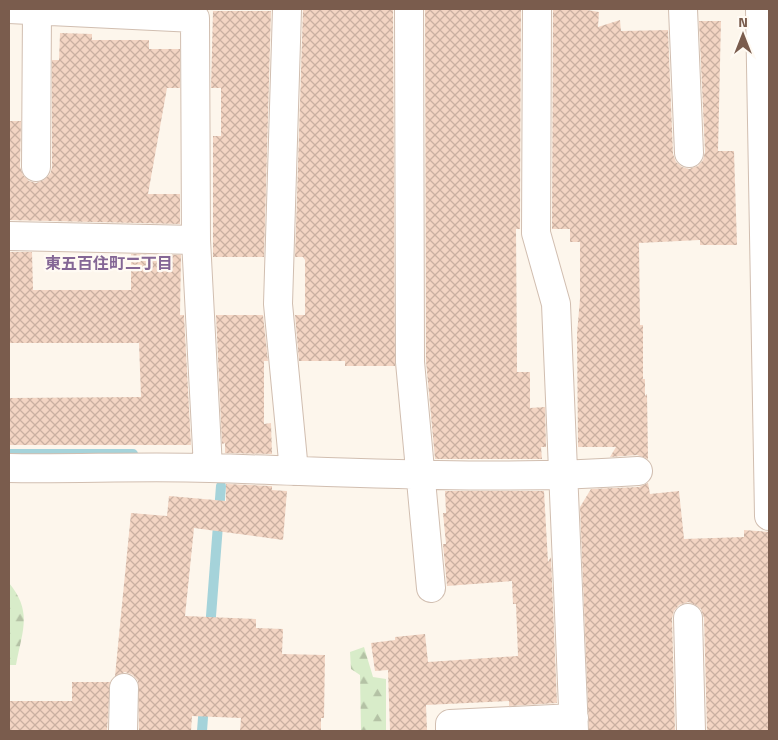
<svg xmlns="http://www.w3.org/2000/svg" width="778" height="740" viewBox="0 0 778 740" font-family="'Titillium Web','Noto Sans JP',sans-serif">
	<style>
		.forest { fill: url(#forest-firs) }
		.lines { fill: none; stroke-linecap: round; stroke-linejoin: round }
		.stream { stroke: #a5d3da; stroke-width: 10 }
		.building { fill: url(#building-cross-hatch) }
		.street-casing { stroke: #d1beb0; stroke-width: 30 }
		.street { stroke: #fff; stroke-width: 28 }
		.labels { text-anchor: middle; stroke-width: 4.5; stroke-linejoin: round; paint-order: stroke }
		.neighbourhood-label { font-size: 16px; font-weight: bold; fill: #846695; stroke: #fffaf3 }
	</style>
	<defs>
		<pattern id="forest-firs" width="22" height="20" patternUnits="userSpaceOnUse" patternTransform="scale(1.25)"><rect width="22" height="20" fill="#d8ecc9"/><path d="M5 1l3.5 6h-7zM16 11l3.5 6h-7z" fill="#b4c2a5"/></pattern>
		<pattern id="building-cross-hatch" width="8" height="8" patternUnits="userSpaceOnUse" patternTransform="scale(1.25)"><rect width="8" height="8" fill="#f3d5c3"/><path d="M0 0l8 8M0 8l8-8" fill="none" stroke="#cab0a1"/></pattern>
	</defs>
	<rect width="100%" height="100%" fill="#fdf6ec"/>
	<path class="forest" d="M9,583c24,29 13,48 7,82h-7z
		M364,647l9,30 13,2v52h-25l-1,-56 -9,-6 -1,-17z"/>
	<g class="lines">
		<path class="stream" d="M9,454h124
			M210,629l11,-143
			M202,731l2,-27"/>
	</g>
	<path class="building" d="M303,9h90l2,357h-50v-5h-46l-4,-46h10v-55l-2,-3h-8z
		M425,9h96l-1,220h-4l1,143h13v36l15,-1 1,40h-5l1,12h-107l-9,-98z
		M553,9h28l18,3 -1,15 22,-7 1,11 47,-1 5,124 3,8 6,5 7,2 9,-3 5,-6 2,-8 -6,-131h22l-3,130h16l3,94h-37v-5l-61,3 1,82h3v54h2v17l2,-2 1,65 -11,-4 -27,2 6,-10h-38l-1,-113 3,-35v-57h-10v-13h-18z
		M213,11h58l-7,246h-51v-121h8v-48h-10z
		M60,33l32,1v6h57v9h31v39h-13l-19,106h32v30l-171,-4v-99h12l-1,46 3,8 6,6 7,2 8,-3 6,-6 2,-6v-108h7z
		M9,252h23l1,38h98v-36l50,1 -1,60h4l7,130h-182v-47l132,-1 -2,-54h-130z
		M216,315h47l5,46h-4v63l7,-1 1,31 -47,-1v-10l-3,1z
		M648,483l2,11 29,-3 5,48 60,-2v-7l25,2v199h-62l-3,-113 -3,-9 -5,-4 -8,-3 -9,3 -5,6 -2,7 3,112 -86,1 -9,-224 11,-18 48,-2z
		M226,484l46,2v4l15,1 -4,49 -89,-12 -9,88 71,3v9l27,1 -1,25 43,1 -1,63h-3v13h-81l1,-13 -49,-2 -1,15h-52l-1,-50 -5,-6 -8,-3 -10,4 16,-163 36,3 2,-20 57,5z
		M445,491h99l4,71 3,-5 6,146 -48,3v-5l-83,4 1,26h-37l-2,-61 -13,1 -4,-28 24,-3v-3l30,-3 3,28 90,-6 -2,-52h-3l-1,-23 -65,5 -4,-42h3l-3,-31h3z
		M72,682h38l-3,49h-98v-30h63z"/>
	<g class="lines">
		<defs>
			<path id="street" d="M9,9l186,9 1,222 12,228
				M287,9l-9,295 16,167
				M409,9l1,353 21,226
				M537,9l-1,224 20,71 18,427
				M683,9l6,144
				M760,9l9,507
				M36,167l1,-156
				M9,236l187,4
				M9,468c67,1 134,-2 201,0 143,4 285,13 428,3
				M688,618l3,113
				M123,731l1,-43
				M450,731v-7l124,-6"/>
		</defs>
		<use href="#street" class="street-casing"/>
		<use href="#street" class="street"/>
	</g>
	<g class="labels">
		<g class="neighbourhood-label">
			<text x="109" y="269">東五百住町二丁目</text>
		</g>
	</g>
	<rect width="778" height="740" fill="none" stroke="#7a5c4d" stroke-width="20"/>
	<g transform="translate(743 35)" stroke="#fffaf3" stroke-width="4" paint-order="stroke">
	<path d="M0-4L9 19L0 12L-9 19Z" fill="#7a5c4d"/>
	<text y="-8" font-size="14" font-weight="bold" text-anchor="middle" fill="#7a5c4d">N</text>
	</g>
</svg>
